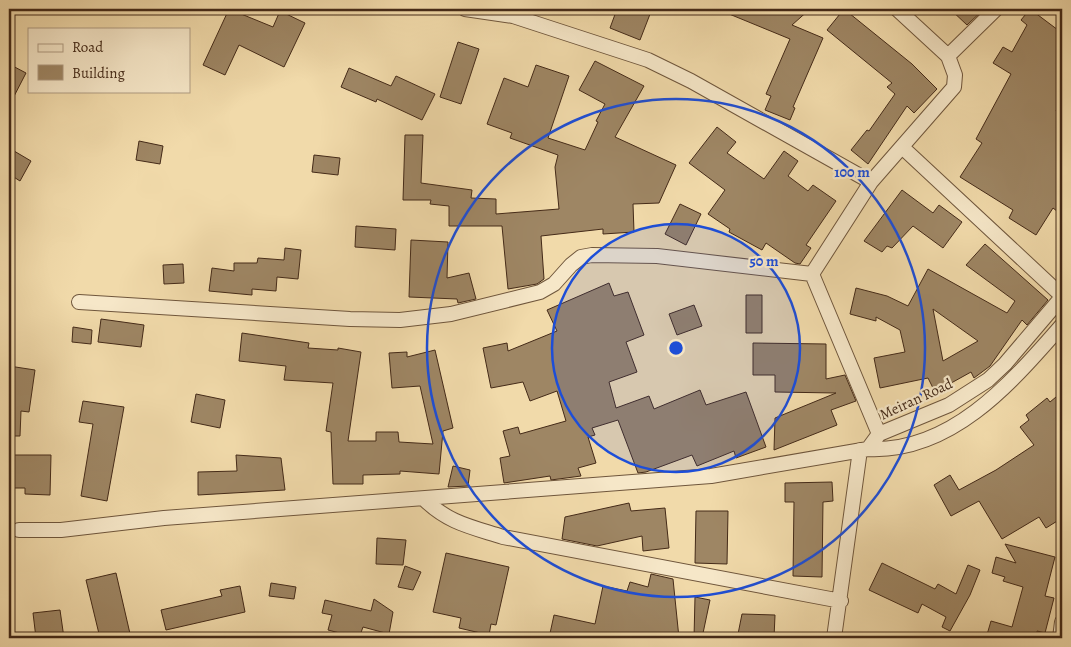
<svg xmlns="http://www.w3.org/2000/svg" width="1071" height="647" viewBox="0 0 1071 647" font-family="Alegreya,serif">
	<style>
		.building { fill: #9e8664; stroke: #442a18; fill-rule: evenodd }
		.lines { fill: none; stroke-linecap: round; stroke-linejoin: round }
		.street-casing { stroke: #6f563c; stroke-width: 16 }
		.street { stroke: #f6e7c8; stroke-width: 14 }
		.ring { fill: none; stroke: #1d4ed8; stroke-width: 2.5 }
		.labels { text-anchor: middle; stroke-width: 4.5; stroke-linejoin: round; paint-order: stroke }
		.street-label { font-size: 15px; fill: #442a18; stroke: #f6e7c8 }
		.centre { fill: #1d4ed8; stroke: #f6e7c8; stroke-width: 2.5 }
		.ring-label { font-size: 15px; text-anchor: middle; font-weight: bold; fill: #1d4ed8; stroke: #f6e7c8; stroke-width: 4.5; stroke-linejoin: round; paint-order: stroke }
	</style>
	<rect width="100%" height="100%" fill="#f1daaa"/>
	<filter id="stains"><feTurbulence type="fractalNoise" baseFrequency=".004" numOctaves="4"/><feColorMatrix values="0 0 0 0 .2 0 0 0 0 .09 0 0 0 0 .02 0 0 0 .5 -.17"/></filter>
	<radialGradient id="worn" r=".72"><stop offset=".6" stop-color="#630" stop-opacity="0"/><stop offset="1" stop-color="#630" stop-opacity=".3"/></radialGradient>
	<path class="building" d="M229,9l44,18 7,-16 25,12 -21,44 -45,-22 -14,30 -22,-10z
		M617,9h35l-12,31 -30,-12z
		M717,9h93l-18,16 31,13 -30,69 2,1 -5,12 -25,-10 6,-14 -5,-2 24,-55z
		M844,9l68,55 25,25 -23,24 -7,-7 -39,58 -17,-14 16,-20 2,1 26,-37 -8,-7 5,-4 -65,-53z
		M950,9h34l-17,16z
		M1030,9l32,24v67l-6,11 6,3v101l-9,-7 -17,27 -27,-17 4,-8 -53,-33 22,-34 -6,-4 35,-65 -18,-11 10,-16 9,5 15,-27 -6,-5z
		M458,42l21,7 -18,55 -21,-7z
		M595,61l49,25 -29,51 61,28 -17,38 -26,1 1,28 -31,2v-5l-62,7 3,43 -7,5 -29,5 -6,-63h-53v-20l-19,-2 1,-4h-28l2,-65h18l-2,48 51,7 -1,8 25,1v15l63,-5 -4,-42 3,-12 -48,-17 2,-5 -25,-9 17,-46 24,9 8,-22 33,11 -21,62 37,12 13,-28 -2,-1 9,-17 -26,-14z
		M9,64l17,9 -17,33z
		M349,68l42,18 5,-10 39,18 -13,26 -45,-21 -1,3 -35,-15z
		M717,127l19,15 -9,11 37,26 20,-28 14,10 -10,15 20,15 5,-6 23,16 -30,44 5,3 -11,16 -5,-1 -29,-20 -4,7 -33,-18 1,-3 -22,-15 17,-24 -36,-27z
		M139,141l24,5 -3,18 -24,-4z
		M9,148l22,13 -11,20 -11,-7z
		M314,155l26,3 -2,17 -26,-3z
		M902,190l31,23 6,-8 23,17 -19,26 -30,-22 -21,22 -5,-2 -5,6 -18,-11z
		M680,204l21,10 -15,31 -21,-11z
		M356,226l40,3 -1,21 -40,-3z
		M411,240l37,2 -1,36 22,-5 7,26 -18,4 -1,-4 -48,-2z
		M985,244l63,56 -21,25 -5,-5 -32,46 -16,12 -3,-6 -36,20 -7,-14 -48,10 -6,-30 31,-6 -5,-22 -24,-13v4l-26,-7 6,-26 31,8 21,10 20,-37 79,44 8,-12 -49,-36zM933,309l45,32 -35,20z
		M285,248l16,2 -3,29 -21,-2 -1,14 -24,-2v6l-43,-4 3,-23 22,3v-8h23l1,-5 26,2z
		M183,264l1,19 -20,1 -1,-19z
		M609,283l5,13 14,-4 16,43 -18,7 11,30 -28,10 7,26 33,-12 5,13 46,-19 6,15 40,-13 20,55 -30,11 -2,-7 -37,15 -5,-11 -46,17 -8,1 -20,-53 -26,8 3,7 -7,2 8,26 -18,5 3,8 -30,4 -1,-4 -46,7 -4,-25 10,-2 -7,-25 15,-4 2,7 46,-13 -9,-30 -27,10 -7,-19 -32,6 -8,-40 24,-5 1,8 49,-20 -10,-21z
		M746,295h16v38h-16z
		M694,305l8,21 -25,9 -8,-21z
		M101,319l43,6 -3,22 -43,-5z
		M73,327l19,3 -1,14 -19,-2z
		M242,333l67,10 -1,5 30,2v-2l23,4 -13,89h28v-9h22l1,10 34,2 -13,-58 -28,2 -3,-35 18,-1v5l28,-7 18,78 -10,3 -4,43 -39,-3v3l-37,1v9h-30l-2,-52 -5,-1 7,-48 -49,-3 2,-14 -47,-5z
		M753,343l73,1v35l19,-4 11,26 -25,9 6,15 -63,25 1,-32 61,-25 -61,-1v-17h-22z
		M9,366l26,4 -6,42 -8,-1 -1,25h-11z
		M1062,392v126l-16,10 -7,-11 -37,22 -23,-38 -28,15 -17,-31 16,-10 9,15 37,-20 38,-25 -14,-18 9,-7 -3,-5 21,-17 3,4z
		M196,394l29,6 -5,28 -29,-6z
		M83,401l41,6 -17,94 -26,-5 12,-72 -14,-2z
		M9,455h42l-1,40 -25,-1v-6h-16z
		M236,455l45,3 4,32 -87,5v-23l39,-1z
		M453,466l17,4 -2,16 -20,1z
		M832,482l1,19 -10,1 -1,75 -29,-1 1,-74h-9v-19z
		M629,503l2,8 34,-3 4,40 -26,3 -1,-15 -45,10 -35,-7 3,-22z
		M696,511h32l-1,53 -32,-1z
		M377,538l29,2 -3,25 -27,-1z
		M1005,544l50,13 -10,39 9,2 -9,35 -8,-2 1,7h-52l5,-17 21,6 11,-40 -20,-6 2,-4 -13,-4 4,-16 20,6z
		M446,553l63,14 -13,58 -5,-1 -2,11 -30,-7 2,-10 -28,-6z
		M882,563l53,26 3,-5 18,10 12,-29 12,5 -10,25 -20,36 -8,-4 4,-10 -24,-13 -4,9 -49,-23z
		M405,566l16,6 -8,18 -15,-3z
		M116,573l15,65h-31l-14,-58z
		M651,574l22,5 6,59h-130l5,-23 41,9 8,-38 24,5 3,-9 18,5z
		M271,583l25,4 -2,12 -25,-3z
		M240,586l5,26 -79,18 -5,-20 61,-14 -2,-6z
		M695,597l15,3 -8,38h-8z
		M374,599l19,13 -4,22 -26,-7 -4,11 -31,-8 4,-15 -10,-2 3,-13 46,11z
		M60,610l4,28h-28l-3,-25z
		M742,614l33,1 -1,23h-30l1,-3 -7,-1z"/>
	<g class="lines">
		<defs>
			<path id="street" d="M465,9l48,7 135,44 43,21 180,101
				M897,9l51,47
				M902,147l160,149
				M812,274l59,-92 83,-95 1,-12 -7,-19 48,-47
				M812,274l67,160
				M79,302l271,17 50,1 51,-6 89,-22 14,-8 17,-19 10,-8 11,-2 65,1 155,18
				M868,449l11,-15 70,-29 39,-25 17,-16 57,-67
				M424,499c24,24 48,28 79,38l338,64
				M19,530h42l103,-12 547,-42 157,-27c84,4 144,-67 194,-124
				M834,638l26,-188
				M1060,638l2,-16"/>
		</defs>
		<use href="#street" class="street-casing"/>
		<use href="#street" class="street"/>
	</g>
	<circle cx="676" cy="348" r="124" fill="#1d4ed8" fill-opacity=".12"/>
	<g class="ring">
		<circle cx="676" cy="348" r="124"/>
		<circle cx="676" cy="348" r="249"/>
	</g>
	<g class="labels">
		<g class="street-label">
			<text transform="translate(916 399) rotate(-25)" y="5">Meiran Road</text>
		</g>
	</g>
	<circle cx="676" cy="348" r="8" class="centre"/>
	<g class="ring-label">
		<text x="852" y="177">100 m</text>
		<text x="764" y="266">50 m</text>
	</g>
	<rect width="1071" height="647" fill="none" stroke="#f1daaa" stroke-width="30"/>
	<rect x="10" y="10" width="1051" height="627" fill="none" stroke="#442a18" stroke-width="2.5"/>
	<rect x="15" y="15" width="1041" height="617" fill="none" stroke="#442a18"/>
	<rect x="28" y="28" width="162" height="65" fill="#f6e7c8" stroke="#af9b82"/>
	<rect x="38" y="44" width="25" height="8" fill="#f6e7c8" stroke="#af9b82"/>
	<text x="72" y="52" font-size="15" fill="#442a18">Road</text>
	<rect x="38" y="65" width="25" height="15" fill="#9e8664" stroke="#af9b82"/>
	<text x="72" y="78" font-size="15" fill="#442a18">Building</text>
	<rect width="100%" height="100%" filter="url(#stains)"/>
	<rect width="100%" height="100%" fill="url(#worn)"/>
</svg>
